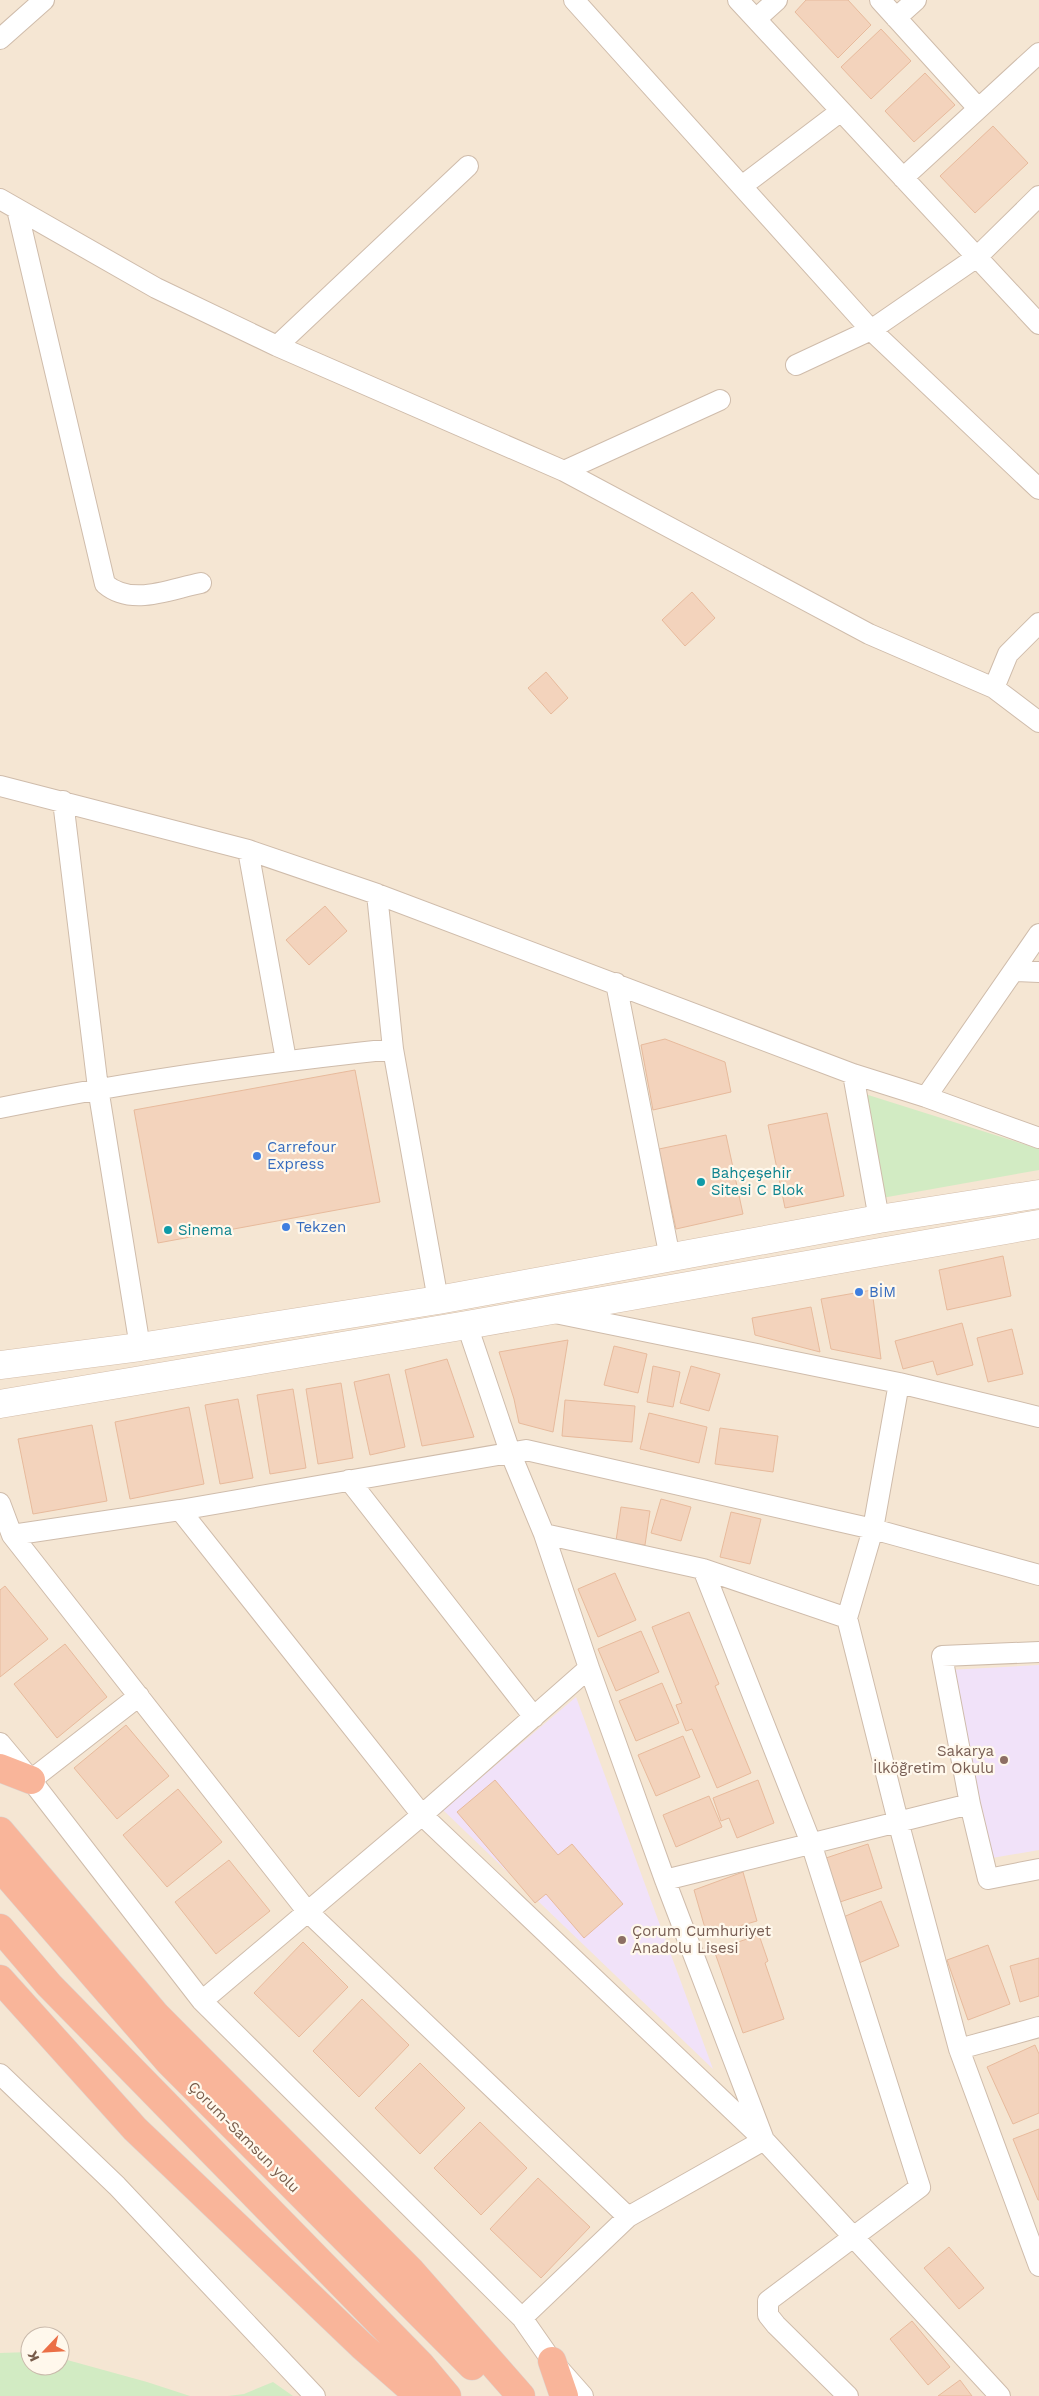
<svg xmlns="http://www.w3.org/2000/svg" width="1039" height="2396" viewBox="0 0 1039 2396" font-family="'Work Sans',sans-serif">
	<style>
		.residential { fill: #f5e6d3; fill-rule: evenodd }
		.education { fill: #f1e2f9 }
		.green { fill: #d2ebc3 }
		.building { fill: #f3d3bc; stroke: #e7ba9c }
		.lines { fill: none; stroke-linecap: round; stroke-linejoin: round }
		.street-casing { stroke: #cfbcab; stroke-width: 22 }
		.secondary-casing { stroke: #d4beab; stroke-width: 29 }
		.highway-casing { stroke: #dcd4d0; stroke-width: 29 }
		.street { stroke: #fff; stroke-width: 20 }
		.secondary { stroke: #fff; stroke-width: 28 }
		.highway { stroke: #f9b59a; stroke-width: 28 }
		.shop-dot { fill: #3f7fe0; stroke: #fff8ec; stroke-width: 2 }
		.culture-dot { fill: #0f9aa8; stroke: #fff8ec; stroke-width: 2 }
		.education-dot { fill: #8d6e63; stroke: #fff8ec; stroke-width: 2 }
		.labels { text-anchor: middle; stroke-width: 4.5; stroke-linejoin: round; paint-order: stroke }
		.shop-label { font-size: 15px; fill: #366cbe; stroke: #fff8ec; text-anchor: start }
		.culture-label { font-size: 15px; fill: #0d838f; stroke: #fff8ec; text-anchor: start }
		.education-label { font-size: 15px; fill: #785e54; stroke: #fff8ec; text-anchor: end }
		.street-label { font-size: 15px; fill: #775b49; stroke: #fff8ec }
	</style>
	<rect width="100%" height="100%" fill="#fdf4e5"/>
	<path class="residential" d="M0,0h1039v2396h-1039zM30,2336h30v30h-30z"/>
	<path class="education" d="M1039,1665v185l-47,8 -44,-188z
		M576,1697l137,372 -270,-259z"/>
	<path class="green" d="M865,1094l174,55v21l-157,28z
		M30,2352v14h30v-8l87,24 43,14h-190v-43z
		M273,2382l20,14h-65l16,-2z"/>
	<path class="building" d="M806,0h42l23,25 -33,33 -43,-46z
		M881,29l30,32 -40,38 -30,-32z
		M925,73l30,32 -41,37 -29,-31z
		M993,126l35,37 -53,50 -35,-37z
		M692,592l23,26 -30,28 -23,-26z
		M546,672l22,26 -17,16 -23,-26z
		M325,906l22,25 -38,34 -23,-25z
		M665,1039l60,23 6,30 -78,18 -12,-65z
		M355,1070l25,132 -222,41 -24,-133z
		M827,1113l17,83 -59,12 -17,-83z
		M726,1135l17,79 -67,15 -17,-80z
		M1003,1256l8,40 -64,14 -8,-40z
		M872,1290l9,69 -50,-10 -10,-50z
		M811,1307l9,45 -65,-17 -3,-17z
		M962,1323l11,42 -36,10 -4,-14 -30,8 -8,-28z
		M1012,1329l11,45 -35,8 -11,-44z
		M568,1340l-15,92 -34,-9 -5,-24 -15,-47z
		M614,1346l33,8 -9,39 -34,-8z
		M447,1359l27,78 -52,9 -17,-76z
		M653,1366l27,6 -7,35 -26,-5z
		M691,1366l29,8 -11,37 -29,-8z
		M389,1374l16,73 -35,8 -16,-73z
		M341,1383l12,75 -35,6 -12,-75z
		M293,1389l13,79 -36,6 -13,-79z
		M238,1399l15,79 -33,6 -15,-79z
		M565,1400l70,6 -3,36 -70,-6z
		M189,1407l15,77 -74,15 -15,-77z
		M649,1413l58,14 -8,36 -59,-14z
		M92,1425l15,76 -74,13 -15,-75z
		M720,1428l58,8 -5,36 -58,-8z
		M661,1499l30,8 -10,34 -30,-8z
		M621,1507l29,4 -5,34 -29,-4z
		M731,1512l30,7 -11,45 -30,-7z
		M615,1573l21,47 -38,17 -20,-48z
		M5,1586l43,53 -48,38v-87z
		M689,1612l30,72 -4,2 36,87 -34,15 -25,-59 -6,2 -10,-26 6,-2 -30,-76z
		M641,1631l18,41 -43,19 -18,-42z
		M65,1644l42,53 -50,41 -43,-54z
		M662,1683l17,40 -43,18 -17,-40z
		M126,1725l43,51 -52,43 -43,-51z
		M683,1736l17,41 -44,19 -18,-41z
		M495,1780l63,75 14,-11 51,60 -39,34 -38,-44 -11,9 -78,-91z
		M758,1780l16,43 -37,15 -8,-20 -8,3 -8,-23z
		M178,1789l44,53 -55,45 -44,-52z
		M709,1796l13,31 -46,20 -13,-32z
		M868,1844l14,44 -42,14 -14,-44z
		M229,1860l41,51 -54,43 -41,-52z
		M743,1872l14,49 -50,14 -13,-45z
		M881,1901l18,45 -40,17 -18,-45z
		M759,1935l9,26 -3,2 19,56 -41,14 -29,-83z
		M303,1942l45,45 -49,50 -45,-44z
		M988,1945l22,59 -42,16 -21,-60z
		M1039,1958v38l-19,6 -10,-36z
		M362,1999l47,46 -50,52 -46,-46z
		M1035,2045l4,9v59l-26,11 -26,-57z
		M420,2063l45,45 -45,46 -45,-46z
		M480,2122l47,46 -46,47 -47,-47z
		M1039,2129v71h-1l-25,-61z
		M538,2178l52,49 -49,51 -51,-49z
		M949,2247l35,41 -25,21 -35,-41z
		M912,2321l38,46 -22,18 -38,-46z
		M960,2380l12,16h-34z"/>
	<g class="lines">
		<defs>
			<path id="street" d="M574,0l297,330 168,159
				M738,0l301,324
				M880,0l98,108
				M896,18l20,-18
				M756,19l21,-19
				M0,39l44,-39
				M903,178l136,-125
				M742,186l99,-75
				M0,199l156,89 121,58 287,125 305,163 125,54 45,34
				M17,209l88,375c27,23 65,5 96,-1
				M277,346l191,-180
				M796,365l75,-35 106,-73 62,-61
				M564,471l156,-71
				M994,688l14,-34 31,-31
				M0,786l248,64 129,44 476,180 73,23 113,41
				M63,801l35,287 42,259
				M248,850l38,210
				M377,894l16,155 45,251
				M1015,971l24,1
				M616,983l54,275
				M853,1074l26,145
				M926,1097l113,-163
				M0,1108c130,-27 261,-45 393,-59
				M555,1313l344,70 140,34
				M467,1325l43,127 34,82 45,134 76,212 99,260 -136,77 -106,101
				M899,1383l-26,146 -26,89 51,203 61,228 80,217
				M349,1480l185,237
				M0,1503l12,32 295,376 321,306
				M180,1510l242,305 342,325 236,256
				M544,1534l159,35 144,49
				M12,1535l168,-25 346,-60 347,79 166,46
				M703,1569l108,274 109,344 -152,114v14l8,10 72,71
				M1039,1652l-97,4 28,148 18,75 51,-10
				M0,1743l31,37 171,221 320,317 30,43 31,35
				M31,1780l108,-84
				M665,1880l305,-76
				M202,2001l220,-186 167,-147
				M959,2049l80,-22
				M0,2074l117,112 198,210"/>
			<path id="secondary" d="M0,1365l140,-18 298,-47 441,-81 160,-25
				M0,1404l467,-79 572,-101"/>
			<path id="highway" d="M0,1768l31,12
				M0,1831l156,184 255,256 110,125
				M0,1867l169,195 303,304
				M0,1928l49,57 372,380 26,31
				M0,1979l135,150 227,217 57,50
				M552,2361l12,35"/>
		</defs>
		<use href="#street" class="street-casing"/>
		<use href="#secondary" class="secondary-casing"/>
		<use href="#highway" class="highway-casing"/>
		<use href="#street" class="street"/>
		<use href="#secondary" class="secondary"/>
		<use href="#highway" class="highway"/>
	</g>
	<g class="shop-dot">
		<circle cx="257" cy="1156" r="5"/>
		<circle cx="286" cy="1227" r="5"/>
		<circle cx="859" cy="1292" r="5"/>
	</g>
	<g class="culture-dot">
		<circle cx="701" cy="1182" r="5"/>
		<circle cx="168" cy="1230" r="5"/>
	</g>
	<g class="education-dot">
		<circle cx="1004" cy="1760" r="5"/>
		<circle cx="622" cy="1940" r="5"/>
	</g>
	<g class="labels">
		<g class="shop-label">
			<text x="267" y="1152">Carrefour<tspan x="267" dy="17">Express</tspan></text>
			<text x="296" y="1232">Tekzen</text>
			<text x="869" y="1297">BİM</text>
		</g>
		<g class="culture-label">
			<text x="711" y="1178">Bahçeşehir<tspan x="711" dy="17">Sitesi C Blok</tspan></text>
			<text x="178" y="1235">Sinema</text>
		</g>
		<g class="education-label">
			<text x="994" y="1756">Sakarya<tspan x="994" dy="17">İlköğretim Okulu</tspan></text>
			<text x="632" y="1936" text-anchor="start">Çorum Cumhuriyet<tspan x="632" dy="17">Anadolu Lisesi</tspan></text>
		</g>
		<g class="street-label">
			<text transform="translate(244 2137) rotate(45)" y="5">Çorum-Samsun yolu</text>
		</g>
	</g>
	<g transform="translate(45 2351) rotate(245)"><circle r="24" fill="#fff8ec" stroke="#c9b9ab"/>
	<path d="M0-4L9 19L0 12L-9 19Z" fill="#eb6f46"/>
	<text y="-8" font-size="14" font-weight="bold" text-anchor="middle" fill="#775b49">K</text>
	</g>
</svg>
